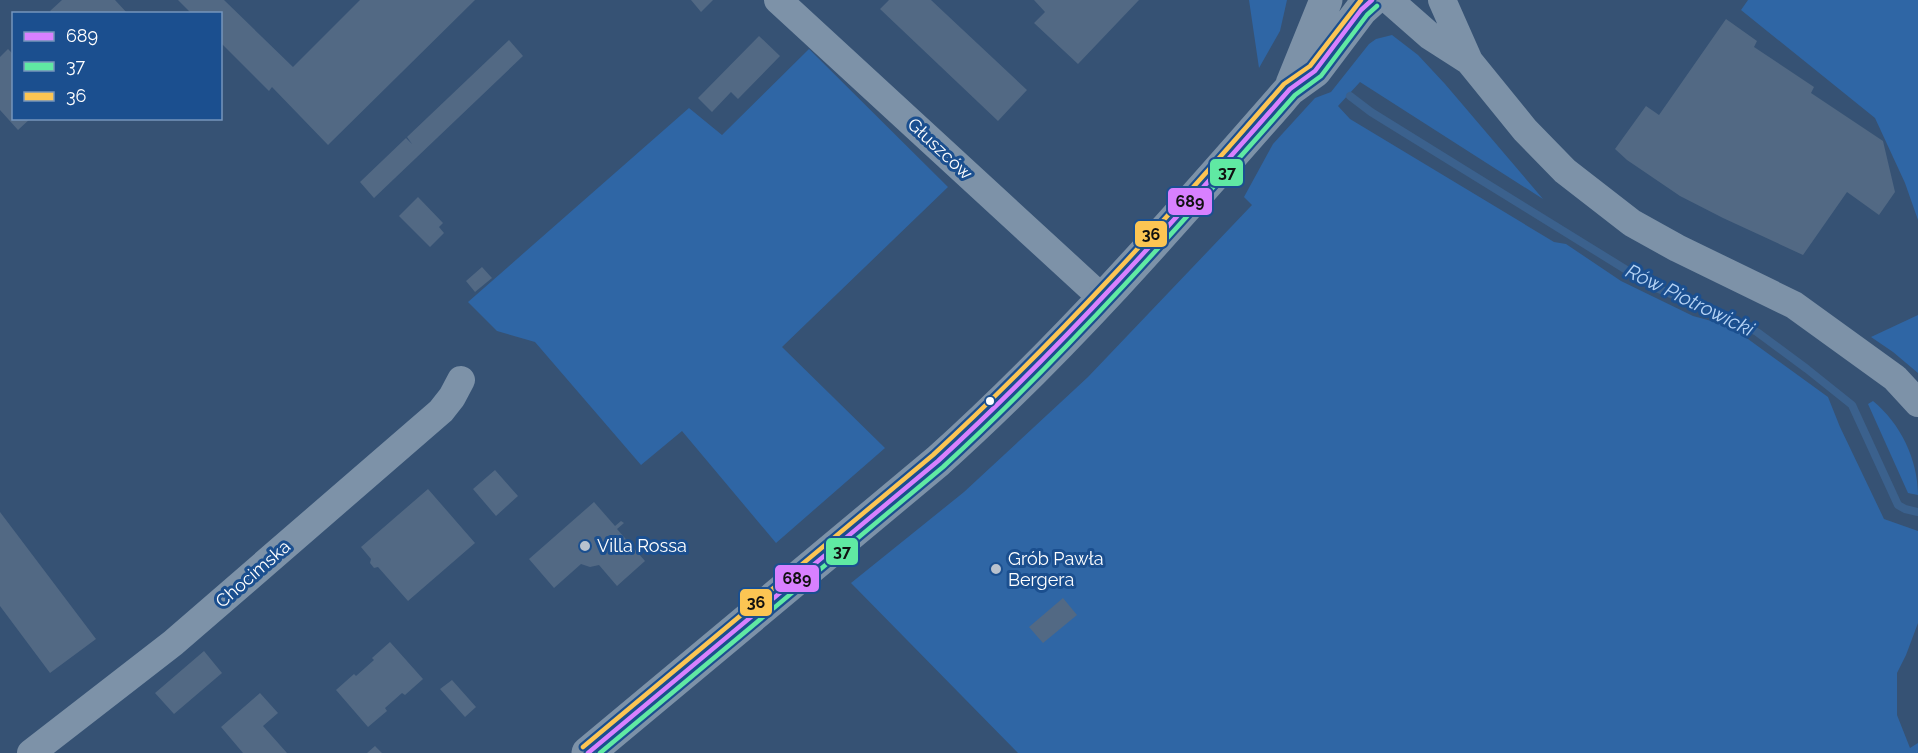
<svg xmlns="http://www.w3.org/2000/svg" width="1918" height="753" viewBox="0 0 1918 753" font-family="Raleway,sans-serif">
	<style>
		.green { fill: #2f66a5 }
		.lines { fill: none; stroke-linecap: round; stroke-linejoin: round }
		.stream { stroke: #3b618d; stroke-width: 8 }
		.building { fill: #526984 }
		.minor { stroke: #7d92a8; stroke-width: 28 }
		.tertiary { stroke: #7d92a8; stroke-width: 33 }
		.bus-1-casing { stroke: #1b4f8f; stroke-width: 9 }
		.bus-2-casing { stroke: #1b4f8f; stroke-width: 9 }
		.bus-3-casing { stroke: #1b4f8f; stroke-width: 9 }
		.bus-1 { stroke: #d880ff; stroke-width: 4.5 }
		.bus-2 { stroke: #60e9a3; stroke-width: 4.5 }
		.bus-3 { stroke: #fcc553; stroke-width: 4.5 }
		.bus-dot { fill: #fff; stroke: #1b4f8f; stroke-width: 2 }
		.poi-dot { fill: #b9c2ce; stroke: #1b4f8f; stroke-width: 2 }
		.labels { text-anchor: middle; stroke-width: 6; stroke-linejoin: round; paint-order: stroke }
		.street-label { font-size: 18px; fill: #fff; stroke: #1b4f8f }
		.poi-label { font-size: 18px; fill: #fff; stroke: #1b4f8f; text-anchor: start }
		.water-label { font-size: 20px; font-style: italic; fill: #b5d3f5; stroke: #1b4f8f }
		.line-badge { stroke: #1b4f8f; stroke-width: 2 }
		.pale-badge-label { font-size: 16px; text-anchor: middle; font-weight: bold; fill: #111 }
	</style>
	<rect width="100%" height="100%" fill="#365274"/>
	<path class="green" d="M1249,0h38l-7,31 -21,37z
		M1748,0h170v220l-13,-37 -30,-65 -134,-108z
		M1392,35l26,20 27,29 98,115 -183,-117 -22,24 12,13 204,123 12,2 55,37 72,35 37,10 98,71 12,30 44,92 34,12v92l-12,32 -9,18v42l13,33 8,-5v10h-900l-167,-170 113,-91 124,-115 164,-172 -8,-8 29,-53 42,-46 16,-6 38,-48 7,-5z
		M809,49l139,138 -166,160 103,101 -109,95 -94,-112 -41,34 -106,-123 -38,-11 -29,-29 221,-194 33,27z
		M1918,315v58l-25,-21 -22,-15z
		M1873,401c27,22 45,58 45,94l-10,-2 -40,-89z"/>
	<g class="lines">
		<path class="stream" d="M1350,96l21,16 283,175 65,27 38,18 50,37 45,36 46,100 7,4 13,3"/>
	</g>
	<path class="building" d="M62,0h53l13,14h-75l-3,-3z
		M178,0h46l69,67 67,-67h115l-147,145 -56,-58 -3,4 -49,-49v-28h-28z
		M691,0h22l-12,12z
		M889,0h42l96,90 -29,31 -118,-112z
		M1034,0h105l-61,64 -44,-41 11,-11z
		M1726,19l31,22 -3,6 60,40 -3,6 72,48 12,51 -16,23 -32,-23 -44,63 -80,-37 -43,-22 -53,-36 -12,-11 31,-43 13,9z
		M759,36l21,20 -42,43 -7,-7 -19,20 -14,-14z
		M509,40l14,16 -149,142 -14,-16 46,-44 6,6 -5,-7z
		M8,49l6,6v63h17l-13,12 -18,-20v-53z
		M418,197l25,26 -4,4 5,6 -14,14 -31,-31z
		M482,267l10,11 -17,14 -9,-11z
		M495,470l23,26 -22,20 -23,-27z
		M428,489l47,54 -67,58 -30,-34 -4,1 -4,-5 1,-4 -10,-12z
		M594,502l21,24 6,-5 3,2 -7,6 28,32 -28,25 -18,-21 -9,2 -9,-3 -27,24 -25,-29z
		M0,512l96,127 -46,34 -50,-67z
		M1063,598l14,17 -34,28 -14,-16z
		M390,642l33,37 -18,16 -3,-2 -17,15 2,3 -19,16 -32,-37 18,-16 2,2 18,-16 -2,-2z
		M204,651l18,22 -48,41 -19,-21z
		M452,680l24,27 -11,10 -25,-28z
		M260,693l18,20 -15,13 24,27h-44l-22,-26z
		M375,746l7,7h-15z"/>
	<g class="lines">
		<path class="minor" d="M778,0l324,298
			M1389,0l41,36 39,25
			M1442,0l27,61 56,69 40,41 67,52 45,25 117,57 101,73 23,25
			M31,753l142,-110 268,-232 11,-14 9,-17"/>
		<path class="tertiary" d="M1292,84l34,-84
			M588,753l350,-292c127,-114 240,-244 352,-372l25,-18 46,-61 11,-10"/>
		<defs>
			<path id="bus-1" d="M588,753l350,-292c126,-116 239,-243 352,-372l25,-18 46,-61 11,-10"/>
			<path id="bus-2" d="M600,753l343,-286c126,-116 239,-244 352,-372l26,-19 46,-61 10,-9"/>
			<path id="bus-3" d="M583,747l350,-292c126,-116 239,-242 351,-371l26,-18 51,-66"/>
		</defs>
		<use href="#bus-1" class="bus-1-casing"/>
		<use href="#bus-2" class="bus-2-casing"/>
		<use href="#bus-3" class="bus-3-casing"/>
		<use href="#bus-1" class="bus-1"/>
		<use href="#bus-2" class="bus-2"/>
		<use href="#bus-3" class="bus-3"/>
	</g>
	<circle class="bus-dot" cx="990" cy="401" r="5"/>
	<g class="poi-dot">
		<circle cx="585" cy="546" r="6"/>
		<circle cx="996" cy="569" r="6"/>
	</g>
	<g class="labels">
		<g class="street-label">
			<text transform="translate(940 149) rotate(43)" y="6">Głuszców</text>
			<text transform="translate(253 574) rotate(-41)" y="6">Chocimska</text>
		</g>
		<g class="poi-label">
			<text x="597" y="552">Villa Rossa</text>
			<text x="1008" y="565">Grób Pawła<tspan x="1008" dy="21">Bergera</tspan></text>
		</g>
		<g class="water-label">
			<text transform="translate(1690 300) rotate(26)" y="7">Rów Piotrowicki</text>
		</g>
	</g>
	<g class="line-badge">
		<rect x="1209" y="158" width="35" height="29" rx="6" fill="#60e9a3"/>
		<rect x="1167" y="187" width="46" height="29" rx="6" fill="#d880ff"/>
		<rect x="1134" y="220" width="34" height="28" rx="6" fill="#fcc553"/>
		<rect x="825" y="537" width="34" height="29" rx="6" fill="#60e9a3"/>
		<rect x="774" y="564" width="46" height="29" rx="6" fill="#d880ff"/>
		<rect x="739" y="588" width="34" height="29" rx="6" fill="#fcc553"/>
	</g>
	<g class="pale-badge-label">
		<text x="1227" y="178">37</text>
		<text x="1190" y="207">689</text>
		<text x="1151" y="240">36</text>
		<text x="842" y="557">37</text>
		<text x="797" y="584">689</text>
		<text x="756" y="608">36</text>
	</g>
	<rect x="12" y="12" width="210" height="108" fill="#1b4f8f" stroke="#7695bc" stroke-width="1.5"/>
	<rect x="24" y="32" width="30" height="9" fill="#d880ff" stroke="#7695bc" stroke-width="1.5"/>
	<text x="66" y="42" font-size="18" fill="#ffffff">689</text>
	<rect x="24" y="62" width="30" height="9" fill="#60e9a3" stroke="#7695bc" stroke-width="1.5"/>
	<text x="66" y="72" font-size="18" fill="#ffffff">37</text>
	<rect x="24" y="92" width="30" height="9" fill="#fcc553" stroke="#7695bc" stroke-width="1.5"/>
	<text x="66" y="102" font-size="18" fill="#ffffff">36</text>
</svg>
